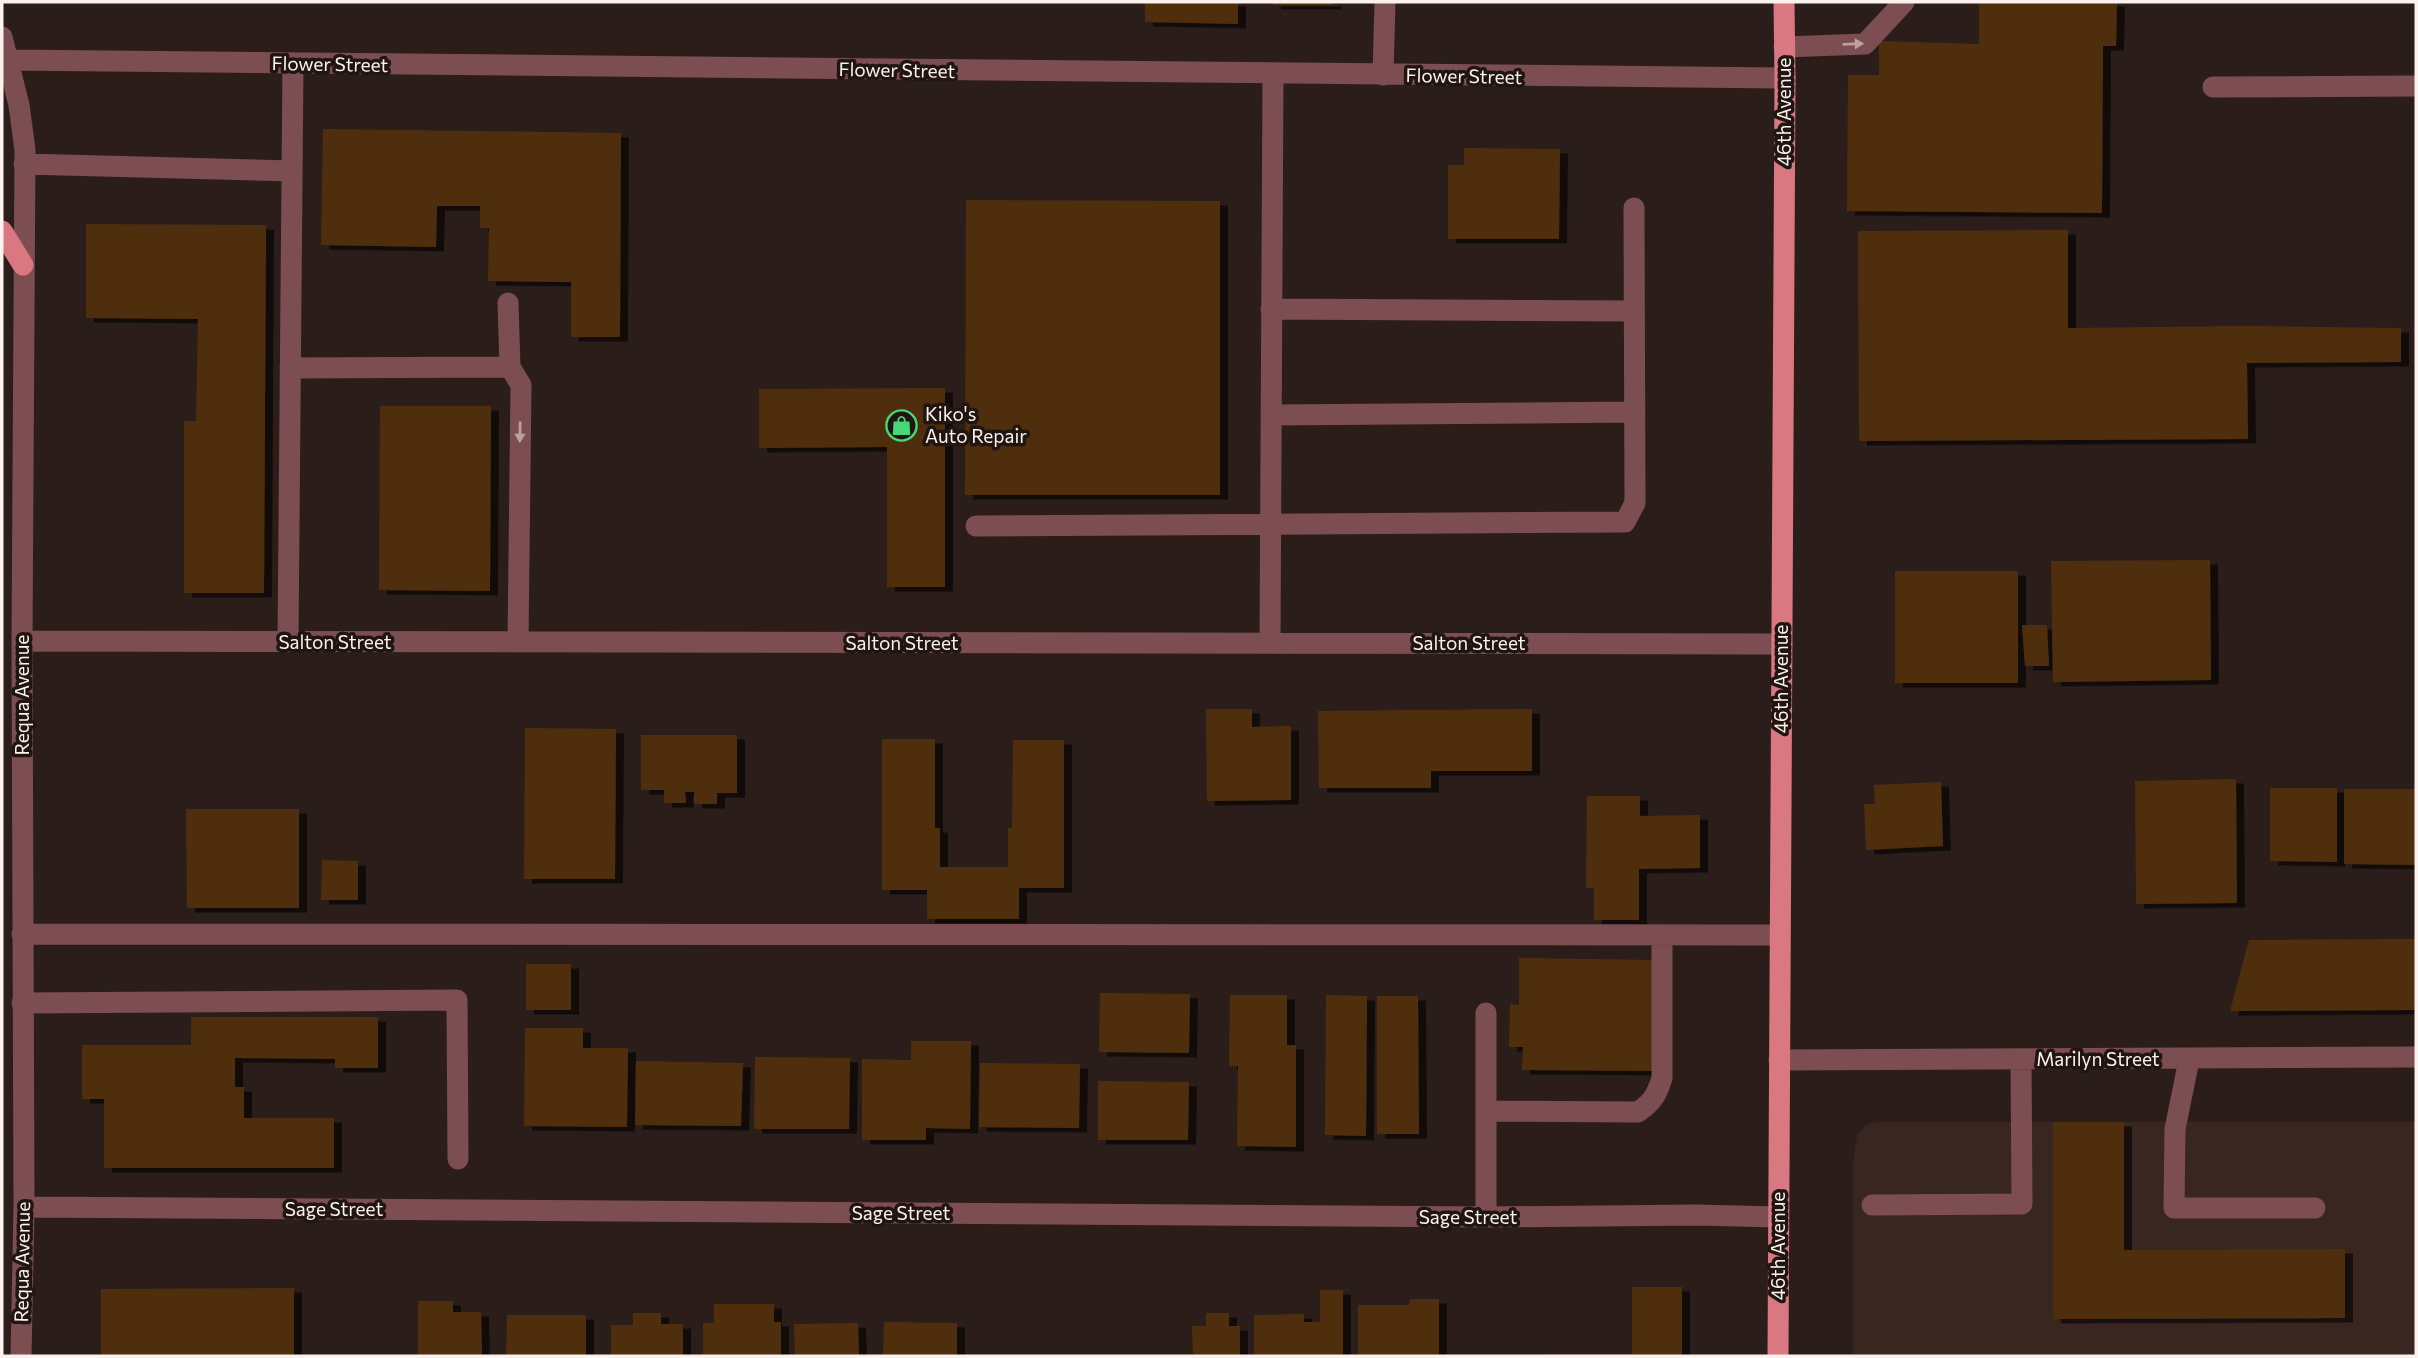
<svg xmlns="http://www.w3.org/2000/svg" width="2418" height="1358" viewBox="0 0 2418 1358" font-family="Commissioner,sans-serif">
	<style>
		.built { fill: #3a2620 }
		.building { fill: #4f2e0f; filter: url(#shadow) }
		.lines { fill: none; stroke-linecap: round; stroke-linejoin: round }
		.minor { stroke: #7d4e51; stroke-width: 21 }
		.major { stroke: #d97880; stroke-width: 21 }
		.oneway { fill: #bca0a0 }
		.labels { text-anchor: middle; stroke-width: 7; stroke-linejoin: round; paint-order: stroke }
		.street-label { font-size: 19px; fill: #fbf2ef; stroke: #211511 }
		.poi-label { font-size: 19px; fill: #fbf2ef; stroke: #211511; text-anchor: start }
	</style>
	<defs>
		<filter id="shadow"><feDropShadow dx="8" dy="4.5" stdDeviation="0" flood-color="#0009"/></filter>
	</defs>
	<rect width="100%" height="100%" fill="#2b1e1a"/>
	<path class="built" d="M1877,1122h539v234h-563v-193l4,-27 9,-11z"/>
	<path class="building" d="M1145,2h93v22l-93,-2z
		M1273,2h60v3h-60z
		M1979,2h138l-1,44h-13l-1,167 -255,-2 1,-136h31v-34l100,3z
		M323,129l298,4 -1,204h-49v-55l-83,-1 1,-53h-9v-22h-43l-1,41 -115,-2z
		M1464,148l96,1 -1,90h-111v-74h16z
		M966,200l254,1v294h-255z
		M86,224l180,1 -2,368h-80v-172h12l2,-102 -112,-1z
		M2068,230v98l179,-2 154,2v34l-154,1 1,76 -389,2 -1,-210z
		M945,388v199h-58v-140l-128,1v-59z
		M380,406h111l-1,185 -111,-1z
		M2210,560l1,120 -158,2 -2,-121z
		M1895,571h123v112h-123z
		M2022,625h25l2,41h-24z
		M1206,709h46v18l39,-1v74l-84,1z
		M1532,709v62h-101v17h-112l-1,-77z
		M525,728l91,1 -1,150h-91z
		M641,735h96v58h-20v11h-23v-12h-9l1,11h-22v-13h-23z
		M882,739h53v89h5v39h68v-39h4l1,-88h51v148h-45v31h-92v-29h-45z
		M2236,779l1,124 -101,1 -1,-123z
		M1941,782l2,64 -77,4 -2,-46h11l-1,-19z
		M2270,788h67v74l-67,-1z
		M2344,789h72v76l-72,-1z
		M1587,796h53v20l60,-1v53l-61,1v51h-45v-32h-8z
		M186,809h113v99h-112z
		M322,860l36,1v39h-37z
		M2416,939v71l-186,1 19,-71z
		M1519,958l138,2 -1,111 -134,-1 1,-23h-14l1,-43 9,1z
		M526,964h45v46h-45z
		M1100,993l90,1 -1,59 -90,-1z
		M1230,995h57v50h9v102l-59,-1 1,-80h-9z
		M1326,995l41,1 -1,140 -41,-1z
		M1377,996h41l1,138h-42z
		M191,1017h187v51h-43v-9l-100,-1v29h9v31h90v50h-230v-69h-22v-54h109z
		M525,1028h58v20h45l-1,79 -103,-1z
		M911,1041h60l-1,88 -44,-1v12h-64v-81l49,1z
		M755,1057l95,1 -1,71h-95z
		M636,1061l107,2 -2,63 -106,-1z
		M980,1063l100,1 -1,64 -100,-1z
		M1098,1081l91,1 -1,58h-90z
		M2053,1122h71v128l221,-1v69l-292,1z
		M1632,1287h50v69h-138v-2h88z
		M294,1288v68h-193v-67z
		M1320,1290h23v66h-89v-41l50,-1v8h16z
		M1410,1299h29v57h-81v-51h51z
		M418,1301h35v11h28l1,44h-64z
		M714,1304h60v18h7v34h-78v-33h11z
		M633,1313h28v11h22v32h-72v-31h22z
		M1206,1313h23v13h11v30h-47l-1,-30h14z
		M507,1315h79v41h-80z
		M884,1322l73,1v33h-74z
		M858,1323l1,33h-64l-1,-32z"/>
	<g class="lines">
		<path class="minor" d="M2,37l17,68 6,45 -3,491 2,566 -3,149
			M1784,47l81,-3 39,-42
			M9,60l1776,18
			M1383,75l2,-73
			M2213,87l203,-1
			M24,164l268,7
			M508,303l2,64 11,18 -3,257
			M1271,309l363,2
			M290,368l220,-1
			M1271,415l364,-3
			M976,526l649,-4 10,-19 -1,-295
			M22,641l1760,3
			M288,642l5,-579
			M1270,643l3,-569
			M22,934l1757,1
			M22,1003l435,-3 1,159
			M1779,1060l637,-3
			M2189,1060l-14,69 -1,79h141
			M1486,1111l152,1c15,-10 19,-18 24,-34v-143
			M1872,1205l150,-1 -1,-145
			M24,1207l1462,10 211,-2 81,2
			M1486,1217v-204"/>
		<path class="major" d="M2,231l21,34
			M1778,1356l7,-1278 -1,-76"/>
	</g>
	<defs><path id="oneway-solid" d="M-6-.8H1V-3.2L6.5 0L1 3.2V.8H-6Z" transform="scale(1.75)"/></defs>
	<g class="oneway">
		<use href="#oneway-solid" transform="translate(1853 44) rotate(-2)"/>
		<use href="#oneway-solid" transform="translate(520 432) rotate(91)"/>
	</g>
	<defs>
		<symbol id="shop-ring" viewBox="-11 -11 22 22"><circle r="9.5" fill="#211511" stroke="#46d779" stroke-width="1.5"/><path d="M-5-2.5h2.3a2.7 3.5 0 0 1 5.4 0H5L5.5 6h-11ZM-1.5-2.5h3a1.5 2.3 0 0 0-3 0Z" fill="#46d779"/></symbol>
	</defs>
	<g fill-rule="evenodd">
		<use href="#shop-ring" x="884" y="408" width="35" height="35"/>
	</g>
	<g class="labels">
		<g class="street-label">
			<text transform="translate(330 64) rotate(1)" y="7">Flower Street</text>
			<text transform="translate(897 70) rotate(1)" y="7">Flower Street</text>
			<text transform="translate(1464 76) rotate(1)" y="7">Flower Street</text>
			<text transform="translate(1784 112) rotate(-90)" y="7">46th Avenue</text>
			<text x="335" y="649">Salton Street</text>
			<text x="902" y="650">Salton Street</text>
			<text x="1469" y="650">Salton Street</text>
			<text transform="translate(1781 679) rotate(-90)" y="7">46th Avenue</text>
			<text transform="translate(22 695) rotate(-90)" y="7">Requa Avenue</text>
			<text x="2098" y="1066">Marilyn Street</text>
			<text x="334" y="1216">Sage Street</text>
			<text x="901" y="1220">Sage Street</text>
			<text x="1468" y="1224">Sage Street</text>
			<text transform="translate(1778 1246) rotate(-90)" y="7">46th Avenue</text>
			<text transform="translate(22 1262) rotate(-89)" y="7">Requa Avenue</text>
		</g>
		<g class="poi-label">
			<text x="925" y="421">Kiko's<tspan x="925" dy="22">Auto Repair</tspan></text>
		</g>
	</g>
	<rect width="2418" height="1358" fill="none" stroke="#fbf2ef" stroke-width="7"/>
</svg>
